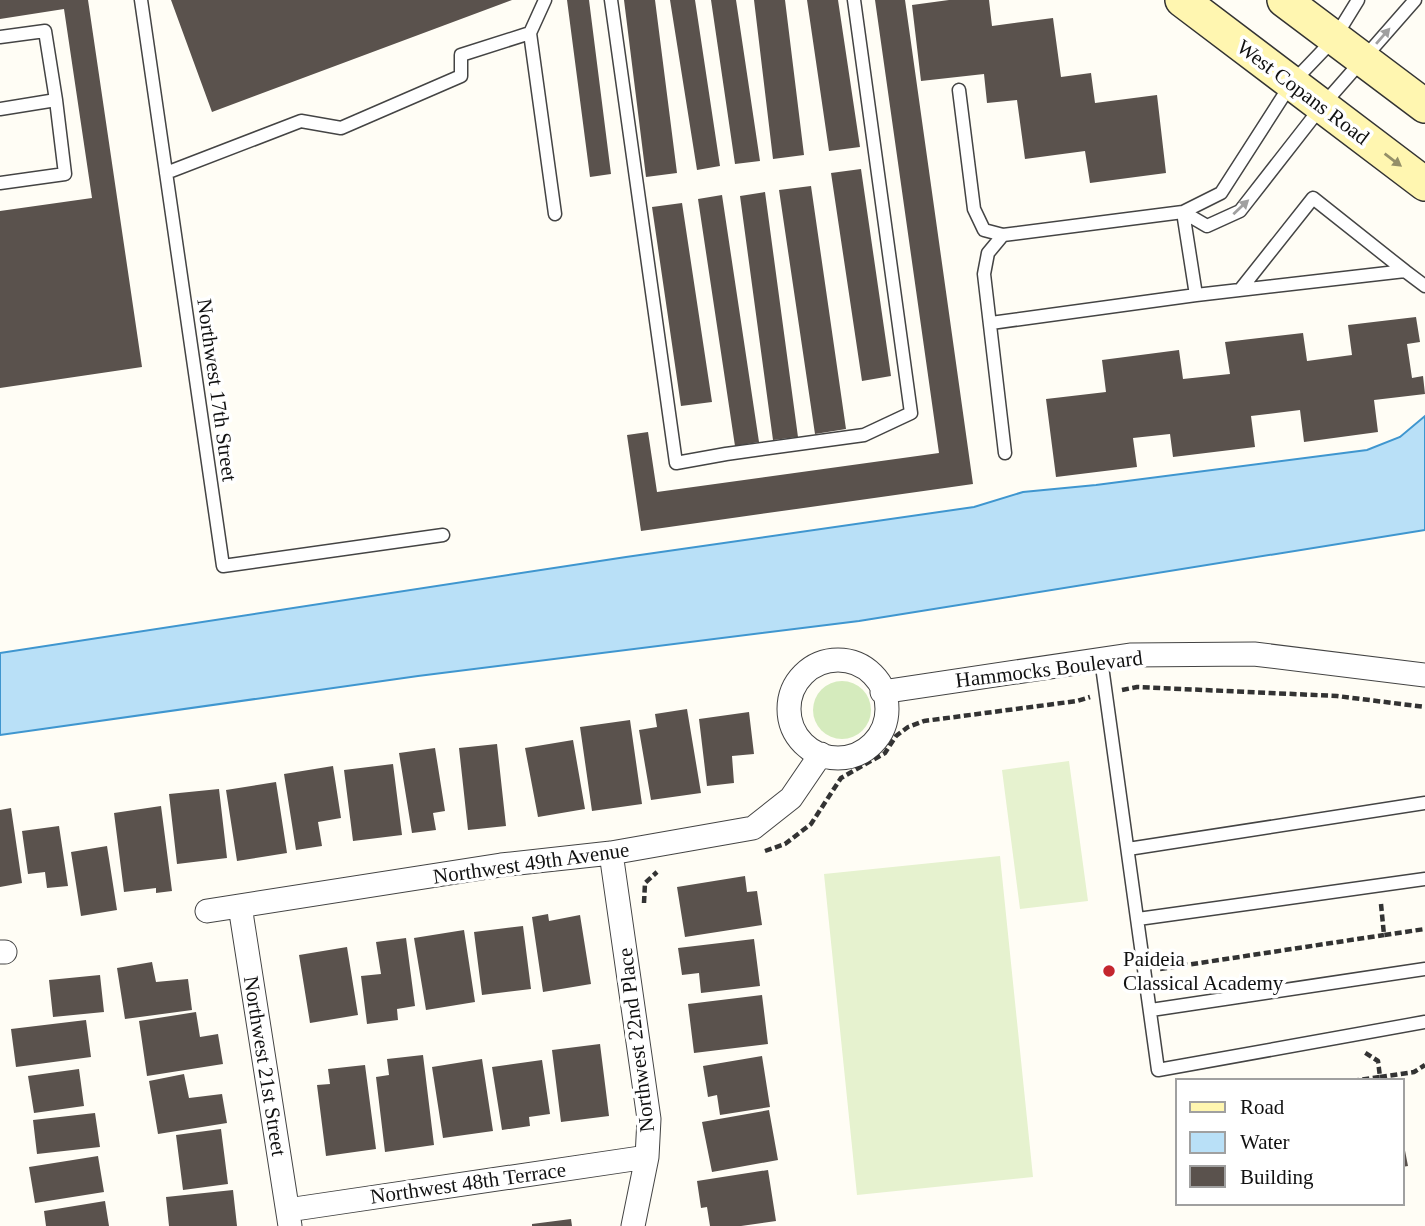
<svg xmlns="http://www.w3.org/2000/svg" width="1425" height="1226" viewBox="0 0 1425 1226" font-family="Georgia,serif">
	<style>
		.green { fill: #d5ebbd }
		.pitch { fill: #e6f2cf }
		.water { fill: #b9e0f7; stroke: #3f96cf; stroke-width: 2 }
		.building { fill: #5a524d }
		.lines { fill: none; stroke-linecap: round; stroke-linejoin: round }
		.service-casing { stroke: #444; stroke-width: 15 }
		.minor-casing { stroke: #444; stroke-width: 25 }
		.secondary-casing { stroke: #333; stroke-width: 36 }
		.path { stroke: #333; stroke-width: 4.5; stroke-dasharray: 7 3.5; stroke-linecap: butt }
		.service { stroke: #fff; stroke-width: 12 }
		.minor { stroke: #fff; stroke-width: 23 }
		.secondary { stroke: #fff6b0; stroke-width: 33 }
		.oneway { fill: #a0a0a0 }
		.oneway2 { fill: #948f68 }
		.poi-dot { fill: #c4262e; stroke: #fff; stroke-width: 2.5 }
		.labels { text-anchor: middle; stroke-width: 7; stroke-linejoin: round; paint-order: stroke }
		.street-label { font-size: 21px; fill: #111; stroke: #fff }
		.poi-label { font-size: 21px; fill: #111; stroke: #fff; text-anchor: start }
	</style>
	<rect width="100%" height="100%" fill="#fffdf5"/>
	<path class="green" d="M813 710a29 29 0 1 1 58 0a29 29 0 1 1-58 0Z"/>
	<path class="pitch" d="M1069,761l19,140 -68,8 -18,-139z
		M1000,856l33,321 -176,18 -33,-321z"/>
	<path class="water" d="M1425,416v114l-566,91 -441,55 -418,59v-82l626,-96 348,-50 49,-15 73,-7 271,-35 33,-13z"/>
	<path class="building" d="M0,0h88l54,367 -142,21v-177l92,-13 -28,-189 -64,10z
		M171,0h341l-300,112z
		M567,0h22l22,174 -21,3z
		M624,0h31l22,173 -31,4z
		M670,0h25l25,166 -23,4z
		M711,0h25l24,161 -25,3z
		M754,0h31l19,155 -31,4z
		M807,0h31l22,147 -31,4z
		M875,0h30l68,484 -332,47 -14,-96 21,-3 9,60 282,-39z
		M949,0h40l3,26 61,-8 8,59 30,-4 4,30 62,-8 9,78 -76,10 -5,-32 -60,8 -8,-59 -30,3 -3,-29 -63,7 -9,-76z
		M861,169l30,207 -29,5 -31,-208z
		M811,186l35,243 -31,5 -36,-244z
		M765,192l33,245 -25,3 -33,-244z
		M722,195l37,247 -24,4 -37,-247z
		M682,203l30,199 -31,4 -29,-199z
		M1416,317l4,25 -13,2 5,34 11,-2 2,18 -51,6 4,32 -74,10 -4,-32 -49,6 4,31 -82,10 -3,-23 -37,4 4,29 -81,10 -10,-78 60,-7 -4,-32 77,-10 4,29 47,-5 -5,-32 78,-9 4,28 45,-6 -4,-30z
		M687,709l14,84 -50,7 -12,-70 18,-3 -2,-13z
		M749,712l5,42 -22,2 2,27 -27,3 -8,-67z
		M630,720l12,84 -50,7 -12,-84z
		M573,740l12,69 -47,8 -13,-69z
		M497,744l9,82 -38,4 -9,-82z
		M435,748l10,63 -12,2 3,17 -24,3 -13,-80z
		M393,764l9,71 -49,6 -9,-71z
		M333,766l8,52 -23,4 4,24 -26,4 -12,-76z
		M276,782l11,71 -50,8 -11,-71z
		M219,789l8,69 -50,6 -8,-70z
		M161,806l11,85 -16,2v-5l-32,4 -10,-79z
		M11,808l11,75 -22,4v-77z
		M59,826l9,60 -21,2 -2,-16 -17,2 -6,-43z
		M107,846l10,64 -36,6 -10,-64z
		M745,876l2,16 10,-1 5,34 -77,12 -8,-50z
		M548,914l1,7 31,-6 11,69 -48,8 -11,-75z
		M523,926l8,63 -49,6 -8,-63z
		M464,930l11,72 -49,8 -12,-72z
		M406,938l9,68 -18,3 1,11 -31,4 -6,-48 20,-2 -5,-32z
		M754,939l6,47 -59,7 -2,-20 -17,2 -4,-27z
		M347,947l11,68 -48,8 -11,-68z
		M152,962l4,20 32,-3 4,31 -67,9 -8,-51z
		M100,975l4,37 -51,5 -4,-37z
		M762,995l6,49 -74,9 -6,-49z
		M196,1012l4,25 18,-3 5,30 -76,12 -8,-55z
		M86,1020l5,37 -75,10 -5,-38z
		M600,1044l9,72 -48,6 -9,-72z
		M423,1055l11,90 -49,7 -9,-75 13,-2 -2,-16z
		M762,1056l8,51 -50,8 -3,-20 -9,2 -5,-31z
		M482,1059l11,72 -50,7 -11,-71z
		M542,1060l8,54 -21,3 1,9 -28,4 -10,-63z
		M365,1065l11,84 -50,7 -9,-71 13,-1 -2,-15z
		M79,1069l5,37 -50,7 -6,-37z
		M184,1074l5,24 33,-4 5,29 -69,11 -9,-53z
		M769,1110l9,50 -66,12 -10,-50z
		M95,1113l5,34 -63,7 -4,-34z
		M221,1129l7,55 -45,6 -7,-55z
		M1402,1135l6,31 -6,1z
		M98,1156l6,36 -69,11 -6,-36z
		M768,1170l8,51 -35,5h-31l-3,-19 -6,1 -4,-27z
		M233,1190l4,36h-68l-3,-29z
		M105,1201l4,25h-63l-2,-15z
		M571,1219l1,7h-40v-2z"/>
	<g class="lines">
		<defs>
			<path id="service" d="M141,0l82,566 220,-31
				M611,0l65,463 50,-9 138,-19 47,-22 -57,-413
				M530,33l15,-33
				M0,37l45,-6 11,69 -56,9
				M959,90l15,119 10,21 19,5 180,-23 38,-19 70,-109 43,-45 24,-39
				M166,173l135,-52 40,7 120,-52v-21l69,-22 25,181
				M0,183l65,-9 -9,-74
				M1183,212l24,14 33,-15 82,-105 93,-106
				M1183,212l13,83
				M1003,235l-15,18 -4,21 21,179
				M1240,290l73,-92 92,73
				M991,323l205,-28 209,-24 20,15
				M1101,659l57,411 267,-48
				M1128,849l297,-46
				M1138,919l287,-40
				M1151,1010l274,-41"/>
			<path id="minor" d="M789 709a49 49 0 1 1 98 0a49 49 0 1 1-98 0Z
				M882,692l248,-37 124,-1 171,21
				M611,853l38,266 -2,38 -14,69
				M240,906l50,320
				M207,911l294,-46 110,-12 142,-25 38,-30 30,-44
				M0,952h5
				M288,1210l359,-53"/>
			<path id="secondary" d="M1182,0l243,184
				M1284,0l141,106"/>
		</defs>
		<use href="#service" class="service-casing"/>
		<use href="#minor" class="minor-casing"/>
		<use href="#secondary" class="secondary-casing"/>
		<path class="path" d="M1122,690l15,-3 200,9 88,11
			M765,851l20,-7 26,-20 30,-46 44,-25 11,-17 12,-9 16,-6 153,-20 13,-4
			M644,903l1,-20 12,-11
			M1381,904l3,31 41,-6
			M1160,969l224,-34
			M1380,1077l34,-5 11,-7
			M1352,1081l28,-4 -2,-16 -14,-9"/>
		<use href="#service" class="service"/>
		<use href="#minor" class="minor"/>
		<use href="#secondary" class="secondary"/>
	</g>
	<defs><path id="oneway-solid" d="M-6-.8H1V-3.2L6.5 0L1 3.2V.8H-6Z" transform="scale(1.75)"/></defs>
	<g class="oneway">
		<use href="#oneway-solid" transform="translate(1383 36) rotate(-49)"/>
		<use href="#oneway-solid" transform="translate(1241 207) rotate(-43)"/>
	</g>
	<use class="oneway2" href="#oneway-solid" transform="translate(1393 160) rotate(37)"/>
	<circle class="poi-dot" cx="1109" cy="971" r="7"/>
	<g class="labels">
		<g class="street-label">
			<text transform="translate(1303 92) rotate(37)" y="7">West Copans Road</text>
			<text transform="translate(217 390) rotate(82)" y="7">Northwest 17th Street</text>
			<text transform="translate(1049 669) rotate(-7)" y="7">Hammocks Boulevard</text>
			<text transform="translate(531 863) rotate(-8)" y="7">Northwest 49th Avenue</text>
			<text transform="translate(636 1040) rotate(-97)" y="7">Northwest 22nd Place</text>
			<text transform="translate(265 1066) rotate(81)" y="7">Northwest 21st Street</text>
			<text transform="translate(468 1183) rotate(-8)" y="7">Northwest 48th Terrace</text>
		</g>
		<g class="poi-label">
			<text x="1123" y="966">Paideia<tspan x="1123" dy="24">Classical Academy</tspan></text>
		</g>
	</g>
	<rect x="1176" y="1079" width="228" height="126" fill="#ffffff" stroke="#a0a0a0" stroke-width="2"/>
	<rect x="1190" y="1102" width="35" height="10" fill="#fff6b0" stroke="#a0a0a0" stroke-width="2"/>
	<text x="1240" y="1114" font-size="21" fill="#111111">Road</text>
	<rect x="1190" y="1132" width="35" height="21" fill="#b9e0f7" stroke="#a0a0a0" stroke-width="2"/>
	<text x="1240" y="1149" font-size="21" fill="#111111">Water</text>
	<rect x="1190" y="1166" width="35" height="21" fill="#5a524d" stroke="#a0a0a0" stroke-width="2"/>
	<text x="1240" y="1184" font-size="21" fill="#111111">Building</text>
</svg>
